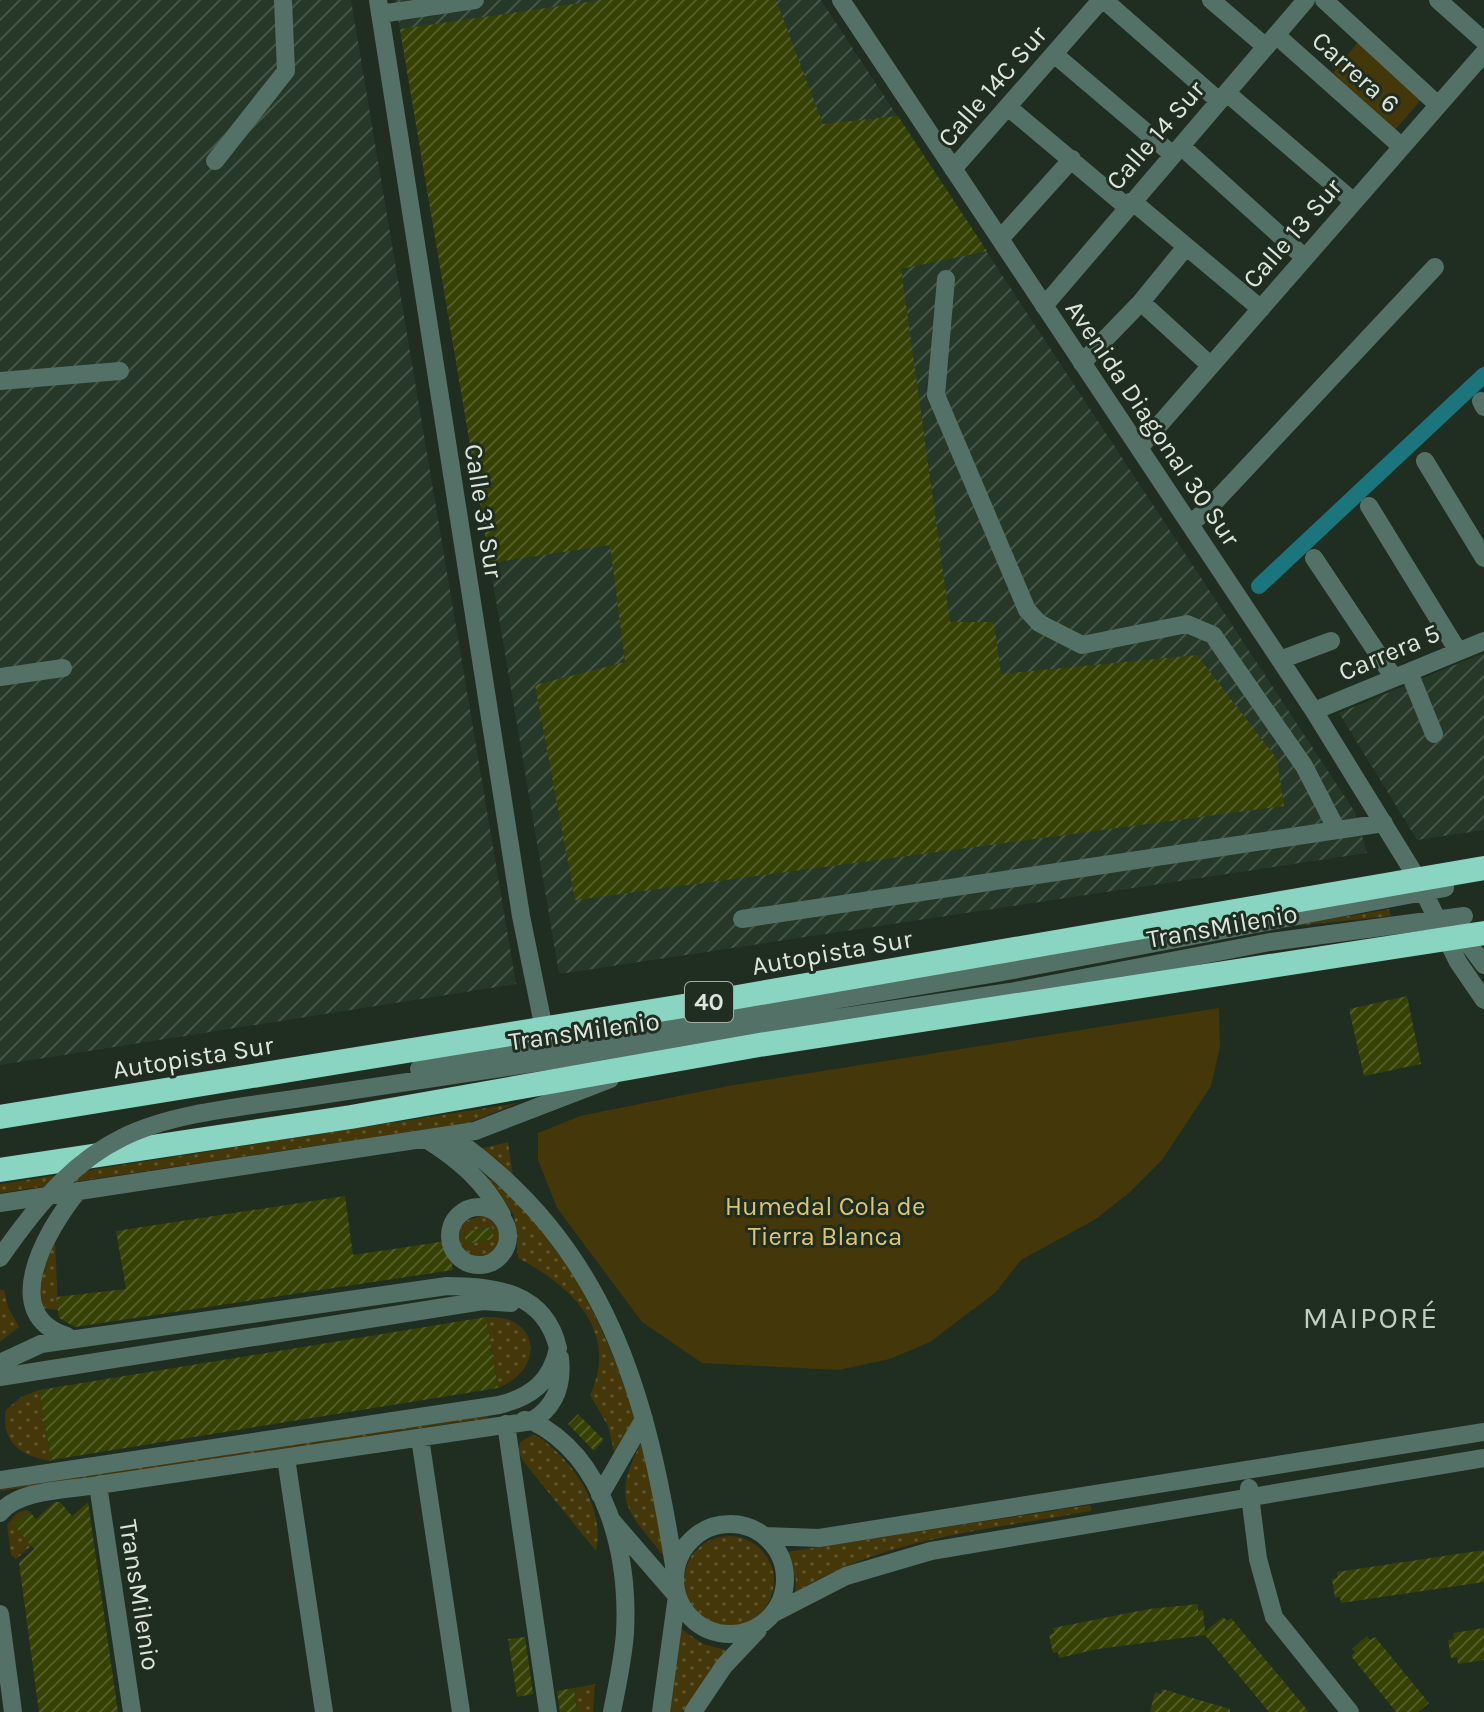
<svg xmlns="http://www.w3.org/2000/svg" width="1484" height="1712" viewBox="0 0 1484 1712" font-family="Karla,sans-serif">
	<style>
		.industrial { fill: url(#industrial-furrows) }
		.grass { fill: url(#grass-dots); fill-rule: evenodd }
		.green { fill: #443709 }
		.lines { fill: none; stroke-linecap: round; stroke-linejoin: round }
		.canal { stroke: #1a757c; stroke-width: 16 }
		.building { fill: url(#building-hatch) }
		.minor { stroke: #547168; stroke-width: 18 }
		.highway { stroke: #8ad5c1; stroke-width: 24 }
		.minor-bridge { stroke: #547168; stroke-width: 18 }
		.labels { text-anchor: middle; stroke-width: 6; stroke-linejoin: round; paint-order: stroke }
		.shield { fill: #202d21; stroke: #a4aea5; stroke-width: 2 }
		.shield-label { font-size: 24px; font-weight: bold; fill: #dde5dd }
		.street-label { font-size: 26px; fill: #dde5dd; stroke: #202d21 }
		.park-label { font-size: 26px; fill: #e0c56f; stroke: #202d21 }
		.quarter-label { font-size: 30px; letter-spacing: 2px; fill: #becebf; stroke: #202d21 }
	</style>
	<defs>
		<pattern id="industrial-furrows" width="10" height="10" patternUnits="userSpaceOnUse" patternTransform="scale(2)"><rect width="10" height="10" fill="#263828"/><path d="M-1 1l2-2M0 10L10 0M9 11l2-2" fill="none" stroke="#455547"/></pattern>
		<pattern id="grass-dots" width="8" height="8" patternUnits="userSpaceOnUse" patternTransform="scale(2)"><rect width="8" height="8" fill="#443709"/><path d="M2 2h.1M6 6h.1" fill="none" stroke="#5f542c" stroke-width="1.8" stroke-linecap="round"/></pattern>
		<pattern id="building-hatch" width="6" height="6" patternUnits="userSpaceOnUse" patternTransform="scale(2)"><rect width="6" height="6" fill="#364104"/><path d="M-1 1l2-2M0 6l6-6M5 7l2-2" fill="none" stroke="#535c28"/></pattern>
	</defs>
	<rect width="100%" height="100%" fill="#202d21"/>
	<path class="industrial" d="M0,0h351l165,984 -516,81z
		M395,0h426l534,812 12,41 -808,121z
		M1484,653v177l-67,10 -78,-127z"/>
	<path class="grass" d="M1389,909l2,7 -106,11z
		M518,1103l-50,20 -468,70v-9z
		M508,1142l5,34 -15,-16 -18,-11z
		M485,1175c15,13 33,26 46,41 50,57 79,129 105,199l-21,40 -7,-29 -18,-31c30,-64 -19,-109 -72,-137l-4,-43z
		M484,1215l16,13 1,14 -8,11 -20,4c-15,-9 -18,-22 -8,-36zM492,1227l2,12 -28,5 -2,-12z
		M55,1240l3,70 -17,-2 -10,-40z
		M0,1290h4l4,17 11,20 -19,15z
		M486,1317c54,-3 60,52 12,71z
		M39,1390l12,71c-28,-4 -51,-18 -45,-51l15,-13z
		M487,1415l1,3 -488,73v-3z
		M534,1434c37,23 72,72 62,117l-73,-90 -5,-9 2,-10z
		M643,1439l20,106v10c-40,-49 -51,-56 -20,-116z
		M1090,1505l1,6c-101,19 -208,26 -296,82l1,-12 -10,-29z
		M25,1510l4,1 2,35 -15,13 -5,-4 -4,-30 10,-12z
		M684 1581a45 45 0 1 1 90 0a45 45 0 1 1-90 0Z
		M681,1629l22,15 23,6 -43,62h-14z
		M595,1684l-2,28h-16l-3,-24z"/>
	<path class="green" d="M1358,42l63,58 -26,30 -62,-57z
		M1219,1008l1,39 -9,39 -49,74 -32,32 -34,27 -75,41 -26,33 -65,49 -40,17 -52,11 -136,-7 -60,-41 -85,-114 -19,-48v-27l42,-17 148,-30z"/>
	<g class="lines">
		<path class="canal" d="M1259,586l225,-211"/>
	</g>
	<path class="building" d="M602,0h174l47,124 75,-8 89,135 -86,18 49,353h44l7,52 196,-19 80,104 7,47 -709,94 -40,-215 90,-23 -15,-117 -120,18 -90,-534z
		M1407,996l14,68 -57,12 -15,-67z
		M345,1196l8,59 94,-14 6,29 -378,57 -16,-9 -3,-21 70,-8 -10,-58z
		M492,1227l2,12 -28,5 -2,-12z
		M486,1317l12,71 -447,72 -12,-70z
		M578,1414l26,26 -10,11 -26,-27z
		M55,1502h5l12,14 16,-14 30,210h-79l-20,-149 15,-14 -21,-25 16,-13 7,8z
		M1484,1550v32l-143,21 -1,-6 -5,1 -3,-19 5,-1v-6z
		M1198,1604v7l5,-1 2,22 18,-15 4,4 4,-3 78,94h-40l-64,-77 -107,14 -39,9 -1,-6 -5,1 -4,-18 5,-2 -1,-5 96,-19z
		M1484,1628v32l-26,4 -1,-7 -6,1 -3,-18 6,-1 -1,-6z
		M1367,1636l3,4 5,-3 54,66 -11,9h-22l-45,-56 4,-4 -3,-3z
		M525,1637l8,57 -16,3 -9,-58z
		M574,1688l3,24h-17l-3,-21z
		M1162,1689l68,20v3h-80l5,-20 6,2z"/>
	<g class="lines">
		<path class="minor" d="M378,0l143,916 23,113
			M841,0l473,711 103,167 41,84 26,38
			M1104,0l115,101
			M1211,0l55,47
			M1324,0l114,105
			M1438,0l46,41
			M380,14l95,-14
			M1276,35l126,112
			M1054,54l119,101
			M1227,93l127,109
			M1008,107l119,100
			M1181,146l124,112
			M215,161l71,-90 -3,-71
			M953,169l148,-169
			M1132,201l129,108
			M1000,239l72,-80
			M946,279l-10,116 91,215 12,13 43,22 105,-21 26,11 91,131 33,64
			M1141,302l70,64
			M1044,306l262,-306
			M1082,363l59,-61 44,-54
			M0,381l120,-10
			M1481,401l3,6
			M1139,448l345,-395
			M1425,461l59,97
			M1369,506l89,145
			M1190,524l19,-16 226,-241
			M1314,558l80,120
			M1280,660l51,-19
			M1409,672l25,62
			M0,677l63,-9
			M1314,711l170,-70
			M742,919l642,-96
			M1456,927l28,38
			M419,1069l583,-97 443,-84
			M294,1099l716,-107 260,-50 194,-26
			M451,1136c157,110 196,257 224,436
			M426,1139c32,20 58,42 76,76
			M0,1203l475,-72 135,-52
			M450 1236a29 29 0 1 1 58 0a29 29 0 1 1-58 0Z
			M67,1336c-67,-21 -25,-100 11,-145
			M0,1363l41,-19 406,-58c50,0 98,7 111,62 -7,34 -27,49 -59,57l-499,75
			M0,1377l483,-76 28,2
			M524,1420l8,1c24,-15 31,-36 28,-63
			M506,1424l42,288
			M420,1438l41,274
			M286,1458l38,254
			M98,1485l34,227
			M1249,1488l9,71 16,58 76,95
			M600,1495l44,-76
			M0,1513c19,-24 69,-23 98,-28l434,-64c75,37 97,135 93,212 -2,27 -8,53 -13,79
			M612,1521l65,75 -16,116
			M675 1579a55 55 0 1 1 110 0a55 55 0 1 1-110 0Z
			M765,1536l54,2 665,-106
			M774,1613l72,-37 85,-25 553,-93
			M0,1614l13,98
			M693,1712l31,-46 34,-36"/>
		<path class="highway" d="M0,1117l720,-117 764,-132
			M0,1170l351,-53 408,-72 725,-112"/>
		<path class="minor-bridge" d="M0,1258c92,-133 142,-138 294,-159"/>
	</g>
	<g class="labels">
		<rect class="shield" x="685" y="982" width="48" height="40" rx="6"/>
		<g class="shield-label">
			<text x="709" y="1010">40</text>
		</g>
		<g class="street-label">
			<text transform="translate(1356 72) rotate(42)" y="9">Carrera 6</text>
			<text transform="translate(992 86) rotate(-49)" y="9">Calle 14C Sur</text>
			<text transform="translate(1155 135) rotate(-49)" y="9">Calle 14 Sur</text>
			<text transform="translate(1292 233) rotate(-49)" y="9">Calle 13 Sur</text>
			<text transform="translate(1153 423) rotate(56)" y="9">Avenida Diagonal 30 Sur</text>
			<text transform="translate(484 511) rotate(81)" y="9">Calle 31 Sur</text>
			<text transform="translate(1389 652) rotate(-23)" y="9">Carrera 5</text>
			<text transform="translate(1222 926) rotate(-10)" y="9">TransMilenio</text>
			<text transform="translate(832 952) rotate(-10)" y="9">Autopista Sur</text>
			<text transform="translate(584 1031) rotate(-8)" y="9">TransMilenio</text>
			<text transform="translate(193 1057) rotate(-9)" y="9">Autopista Sur</text>
			<text transform="translate(140 1595) rotate(81)" y="9">TransMilenio</text>
		</g>
		<g class="park-label">
			<text x="825" y="1215">Humedal Cola de<tspan x="825" dy="30">Tierra Blanca</tspan></text>
		</g>
		<g class="quarter-label">
			<text x="1371" y="1328">MAIPORÉ</text>
		</g>
	</g>
</svg>
